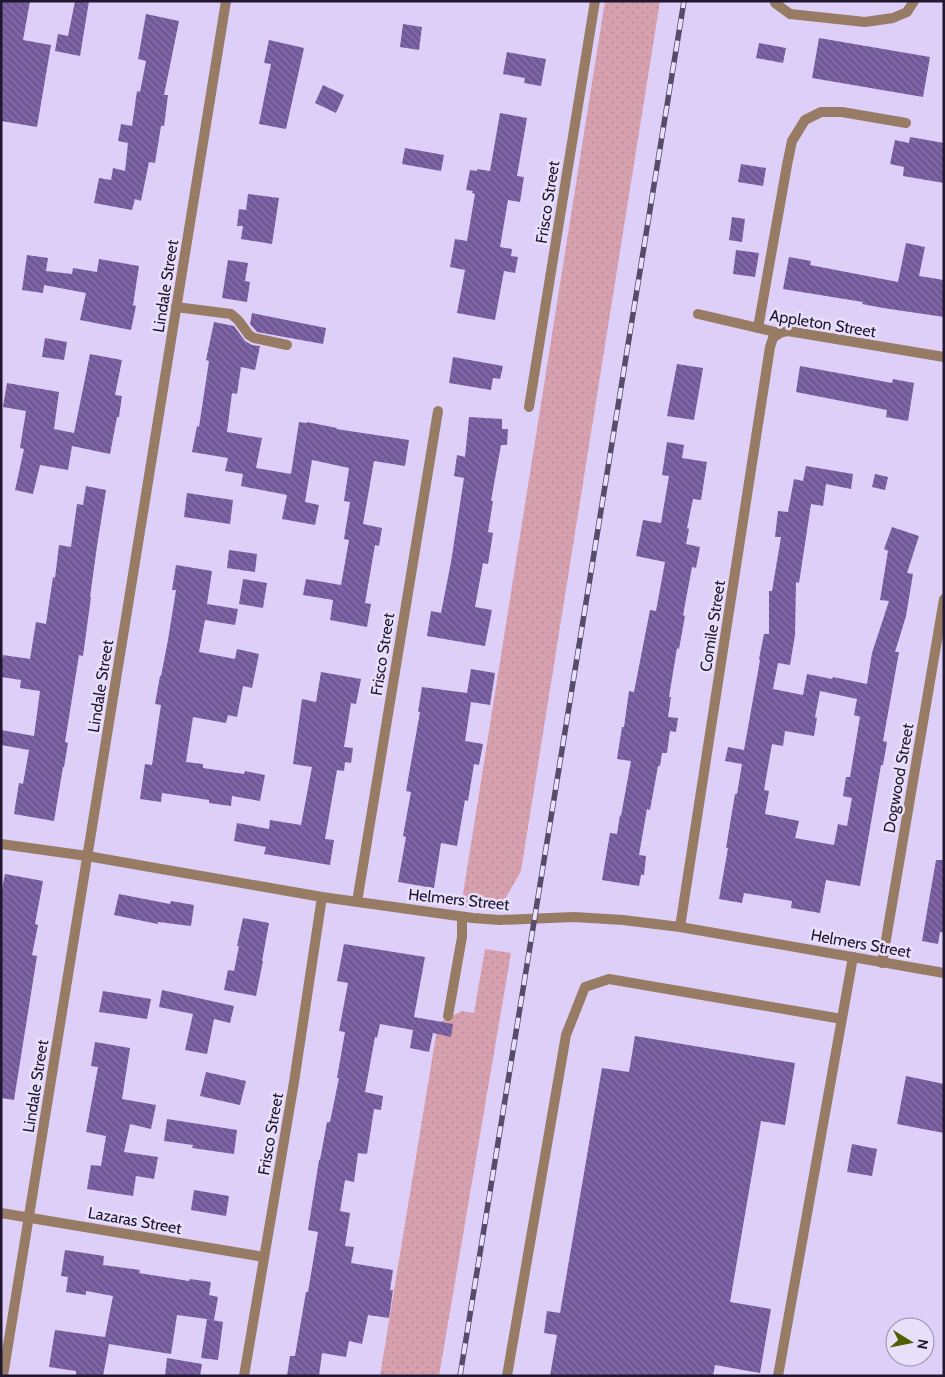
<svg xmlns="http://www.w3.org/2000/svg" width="945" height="1377" viewBox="0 0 945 1377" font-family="Cabin,sans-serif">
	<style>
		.grass { fill: url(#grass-dots) }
		.building { fill: url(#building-back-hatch); fill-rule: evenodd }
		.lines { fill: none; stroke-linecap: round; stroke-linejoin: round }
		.service { stroke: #977b65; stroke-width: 10 }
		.minor { stroke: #977b65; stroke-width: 10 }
		.rail-casing { stroke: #564b69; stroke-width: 5.5 }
		.rail { stroke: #e8dffb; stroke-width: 4; stroke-dasharray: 11; stroke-linecap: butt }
		.labels { text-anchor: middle; stroke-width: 5; stroke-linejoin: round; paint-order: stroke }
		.street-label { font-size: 16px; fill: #20162f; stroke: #e8dffb }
	</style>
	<defs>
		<pattern id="grass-dots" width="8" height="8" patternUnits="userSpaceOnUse" patternTransform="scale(1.25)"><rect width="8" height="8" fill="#d7a0af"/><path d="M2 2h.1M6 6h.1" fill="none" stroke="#b88997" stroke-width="1.8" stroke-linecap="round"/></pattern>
		<pattern id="building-back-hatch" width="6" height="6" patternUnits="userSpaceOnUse" patternTransform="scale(1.25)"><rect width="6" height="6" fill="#72589b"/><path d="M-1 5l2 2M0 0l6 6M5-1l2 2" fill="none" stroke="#8875a6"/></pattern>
	</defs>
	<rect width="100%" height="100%" fill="#ddcff8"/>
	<path class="grass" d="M605,1h55l-139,870 -22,39 -38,-3z
		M485,949l26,4 -72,423h-59l58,-353 24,-12 12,2z"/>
	<path class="building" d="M1,1h29l-7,39 28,5 -14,82 -36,-6z
		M75,1h14l-9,55 -25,-5 3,-17 10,2z
		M146,14l33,7 -15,74h4l-4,31h-3l-6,37 -6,-1 -8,39 -6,-2 -3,11 -38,-7 5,-25 12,2 2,-12 12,3 3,-28 -10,-2 3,-17 11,2 5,-35 3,1 6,-31 -8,-2z
		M403,24l19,3 -3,23 -19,-3z
		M819,38l111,19 -7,40 -111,-19z
		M269,40l35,8 -18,81 -27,-5 12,-60 -7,-1z
		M759,43l27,5 -3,15 -27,-5z
		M507,52l39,7 -5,27 -17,-3 1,-5 -22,-4z
		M323,85l21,10 -8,18 -21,-10z
		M500,113l27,5 -10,58 7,1 -4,25 -12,-2 -8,47 12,2 -1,7 7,1 -3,16 -11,-2 -9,49 -38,-7 8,-43 -15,-3 5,-28 12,2 8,-47 -3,-1 1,-2 -7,-1 4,-20 7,1v-2l13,2z
		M910,137l34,6v40l-41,-7 1,-9 -14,-3 5,-24 14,3z
		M405,148l39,7 -3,16 -39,-7z
		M741,164l25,4 -3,18 -25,-4z
		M248,194l31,4 -7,46 -31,-5 2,-13h-6l2,-17 7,1z
		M732,217l13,2 -3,23 -13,-2z
		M906,243l19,4 -6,29 25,4v37l-61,-9 -21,-4 1,-2 -80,-13 6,-32 22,4 -1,4 88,17z
		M736,250l23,3 -4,24 -22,-3z
		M27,255l21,3 -2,13 26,3 1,-6 24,4 2,-13 40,7 -6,39 3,1 -5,24 -51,-10 6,-27 -42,-8 -1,8 -21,-3z
		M228,260l20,3 -3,18 5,1 -3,20 -25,-4z
		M252,313l74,15 -3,16 -66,-12 -7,-8z
		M214,322l20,4 11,15 7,4 8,1 -5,24 -14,-3 -4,27 -5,-1 -5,39 35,6 -6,30 35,6 8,-52 8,1v-1l30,6 -1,1 73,11 -4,26 -31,-5 -11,63 19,4 -3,18 -4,-1 -10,58 6,1 -4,23 -37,-7 3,-20 -30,-5 3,-16 35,6 8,-45 -5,-1 6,-37 -6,-1 5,-33 -37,-8 -7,42 14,3 -4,20 -33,-6 5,-24 -46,-9 2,-12 -18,-3 3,-13 -36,-6 5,-26 2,1 10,-66 -3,-1z
		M45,338l22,4 -3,18 -22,-3z
		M90,354l32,6 -7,35 7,1 -3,21h-2l-7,37 -38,-8 -4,24 -28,-5 -7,29 -18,-4 9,-41 -4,-1 6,-37 -23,-4 4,-24 52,9 -5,37 20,4z
		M453,357l50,9 -3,13 -7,-1 -2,12 -42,-7z
		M677,364l26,4 -9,52 -27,-4z
		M800,366l92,17 1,-4 21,4 -6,38 -22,-4 1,-7 -91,-18z
		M469,417l33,2v10h6l-1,16h-6l-10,56h2l-5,31 5,1 -5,31 -5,-1 -8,44 17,3 -7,36 -58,-10 4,-25 10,2 10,-51 13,-84 -10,-2 3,-21 8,2z
		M667,442l17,3 -2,13 25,4 -6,38 -8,-1 -6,29 2,1 -3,15 14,3 -4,21 -4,-1 -9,48 2,1 -6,33 -2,-1 -8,49h2l-3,20 10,1 -2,14 -6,-1 -3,22h-5l-2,13h-2l-8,44 -3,-1 -8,46 7,1 -2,19h-3l-2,11 -37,-6 8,-47 7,1 3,-19 1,1 10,-55 -14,-2 5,-32h2l5,-36 5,1 16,-82 6,1 9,-49 -29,-6 7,-36 18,3 8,-47 -7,-1z
		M806,466l47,8 -2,15 -25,-5 -3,22 -12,-2 -12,79 -3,-1 -1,53 -5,30 -12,-2 -5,26 30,6 4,-21 25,5 1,-2 34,7 5,-31 17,-52 -9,-1 8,-49 -4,-2 8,-22 27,9 -12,37 6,1 -7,42 -11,36h4l-16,89 4,1 -4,23h-2l-21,121 -34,-6 -6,33 -29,-5 1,-7 -48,-8 -2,10 -23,-4 9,-51h-2l9,-54h2l5,-30 -17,-3 3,-14 16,3 16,-90 -1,-1 5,-25h5v-43h3l9,-54h-6l3,-26 10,1 6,-33 9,2zM820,691l37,8 -3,16 6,2 -10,60h-4l-3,19 9,2 -5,28 -9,-2 -4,21 -39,-7 4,-17 -34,-7 4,-23 -5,-1 8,-46 11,2 2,-15 29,5 3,-18 -2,-1z
		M875,474l13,3 -3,13 -13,-3z
		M86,486l20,4 -9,56 -7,51h1l-8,59 -4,-1 -14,87 3,1 -4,24h-1l-9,54 -40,-7 5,-31 4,1 6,-34 -28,-5v-15l33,6 6,-45 -20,-3 1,-8 -20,-3v-12l2,-10 27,4 6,-37 10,2 7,-47 2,1 4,-33 12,2 6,-43 6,1z
		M187,493l46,7 -3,24 -46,-7z
		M229,550l28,4 -2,18 -28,-4z
		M176,565l36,6 -5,33 31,5 -3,16 -30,-5 -6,32 36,7 2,-10 22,5 -7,34 -9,-2 -6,31 -9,-2 -2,8 -33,-6 -7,45 17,2v4l41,6 1,-3 20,4 -5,26 -28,-5 -1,10 -22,-3v-3l-47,-7 -1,9 -21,-3 5,-35 7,1 9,-60 -6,-1 5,-28h1l7,-36 8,-50h-4z
		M243,579l24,4 -4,25 -24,-4z
		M471,669l24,4 -5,32 -19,-3 -6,39 18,3 -4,21 -5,-1 -6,37 -3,-1 -8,46 -16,-3 -7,45 -36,-6 8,-45 -3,-1 8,-44 -5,-1 14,-79h-2l4,-25 45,6z
		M321,672l40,7 -5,25 -5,-1 -7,44 9,1 -2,15 -6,-1 -1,9 -7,-1 -12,69 9,1 -4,25 -66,-11 2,-7 -32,-6 3,-18 32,6 1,-9 31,5 11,-58 -19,-3 9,-65 14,3z
		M936,860h8v73l-4,-1 -2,12 -16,-3z
		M5,874l38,7 -8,43 3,1 -6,30 5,1 -23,144 -13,-2v-204z
		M119,894l51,10 1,-3 23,4 -3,21 -33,-4v2l-44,-9z
		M243,918l26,5 -7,38h1l-7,35 -32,-6 4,-20 6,1 5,-25h-2z
		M344,944l81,13 -11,60 39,7 -2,13 -18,-4 -4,19 -19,-4 3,-18 -33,-6 -3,14 -2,-1 -10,55 18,4 -2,14 -7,-1 -7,45 -9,-1 -4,29 -9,-2 -5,31 10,2 -5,33 9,1 -3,16 42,7 -3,20h3l-4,28 -21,-3 -6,29 -13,-3 -3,16 -24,-4 -3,23h-32l3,-20h5l11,-64h2l10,-60 -10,-2 11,-70h1l7,-38h3l9,-44h-2l8,-46 -6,-1 9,-48 -11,-2z
		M162,990l72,16 -4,17 -16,-4 -7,35 -22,-4 8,-36 -34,-7z
		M103,991l48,8 -4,20 -48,-7z
		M635,1036l160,27 -10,62 -24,-4 -31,181 41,7 -11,64 -45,-8 -2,11h-163l7,-41 -13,-2 3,-22 13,2 42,-245 27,4z
		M95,1042l35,6 -8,51 34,6 -5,24 -21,-5 -6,28 34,5 -4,22 -18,-3 -3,20 -46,-7 4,-24 10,1 5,-30 -20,-4 12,-65 -7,-1z
		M206,1072l40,9 -6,24 -40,-9z
		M906,1076l38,8v49l-47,-9z
		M167,1119l70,11 -3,24 -42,-6 1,-3 -29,-4z
		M852,1144l25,5 -5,27 -25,-4z
		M194,1190l35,6 -3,20 -35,-6z
		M65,1250l39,6 -1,9 37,5 -1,3 50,8 1,-2 21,3 -2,13 9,2 -4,23 -37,-5 -6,39 -62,-10 -6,32h-27v-5l-27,-4 6,-37 50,7 8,-41 -27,-5v4l-20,-3 2,-15 -7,-1z
		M207,1319l16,3 -5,38 -17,-2z
		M167,1358l35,6 -2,12h-35z"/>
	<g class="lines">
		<path class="service" d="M775,1v2l15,11 75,8 28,-4 14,-6 7,-11
			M176,307l55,7 7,6 11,15 5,3 33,7
			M758,328l29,-163 5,-24 13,-21 16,-8h21l64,11
			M448,1016l14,-79v-20
			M507,1376l59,-341 19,-48 24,-8 233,40
			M778,1376l75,-419"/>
		<path class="minor" d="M698,314l82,19 8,-2 156,26
			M529,407l66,-406
			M1,844l86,12 235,41 151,21 27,2 74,-3 49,3 57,7 264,46
			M357,902l81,-491
			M680,927l90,-580 3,-9 7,-5
			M882,963l62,-364
			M1,1213l263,44
			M3,1376l223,-1375
			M244,1376l50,-294 28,-185"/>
		<defs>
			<path id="rail" d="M460,1376l224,-1375"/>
		</defs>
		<use href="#rail" class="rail-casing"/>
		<use href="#rail" class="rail"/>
	</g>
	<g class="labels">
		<g class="street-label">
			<text transform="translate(547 202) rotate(-81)" y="6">Frisco Street</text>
			<text transform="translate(165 286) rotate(-81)" y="6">Lindale Street</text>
			<text transform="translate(823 323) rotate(9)" y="6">Appleton Street</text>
			<text transform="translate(712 626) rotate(-81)" y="6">Comile Street</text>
			<text transform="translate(382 654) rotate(-81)" y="6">Frisco Street</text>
			<text transform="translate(100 686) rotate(-81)" y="6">Lindale Street</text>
			<text transform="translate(898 778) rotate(-80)" y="6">Dogwood Street</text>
			<text transform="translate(459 899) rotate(6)" y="6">Helmers Street</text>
			<text transform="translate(861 943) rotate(10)" y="6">Helmers Street</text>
			<text transform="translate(35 1086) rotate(-81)" y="6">Lindale Street</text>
			<text transform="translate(270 1134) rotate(-80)" y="6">Frisco Street</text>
			<text transform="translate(135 1220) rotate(10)" y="6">Lazaras Street</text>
		</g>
	</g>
	<rect width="945" height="1377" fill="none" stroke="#20162f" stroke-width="5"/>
	<g transform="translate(910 1342) rotate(100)"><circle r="24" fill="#e8dffb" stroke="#988fa9"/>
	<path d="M0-4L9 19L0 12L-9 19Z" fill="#4f5f01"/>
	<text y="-8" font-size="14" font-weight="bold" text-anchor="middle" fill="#20162f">N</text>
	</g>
</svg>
